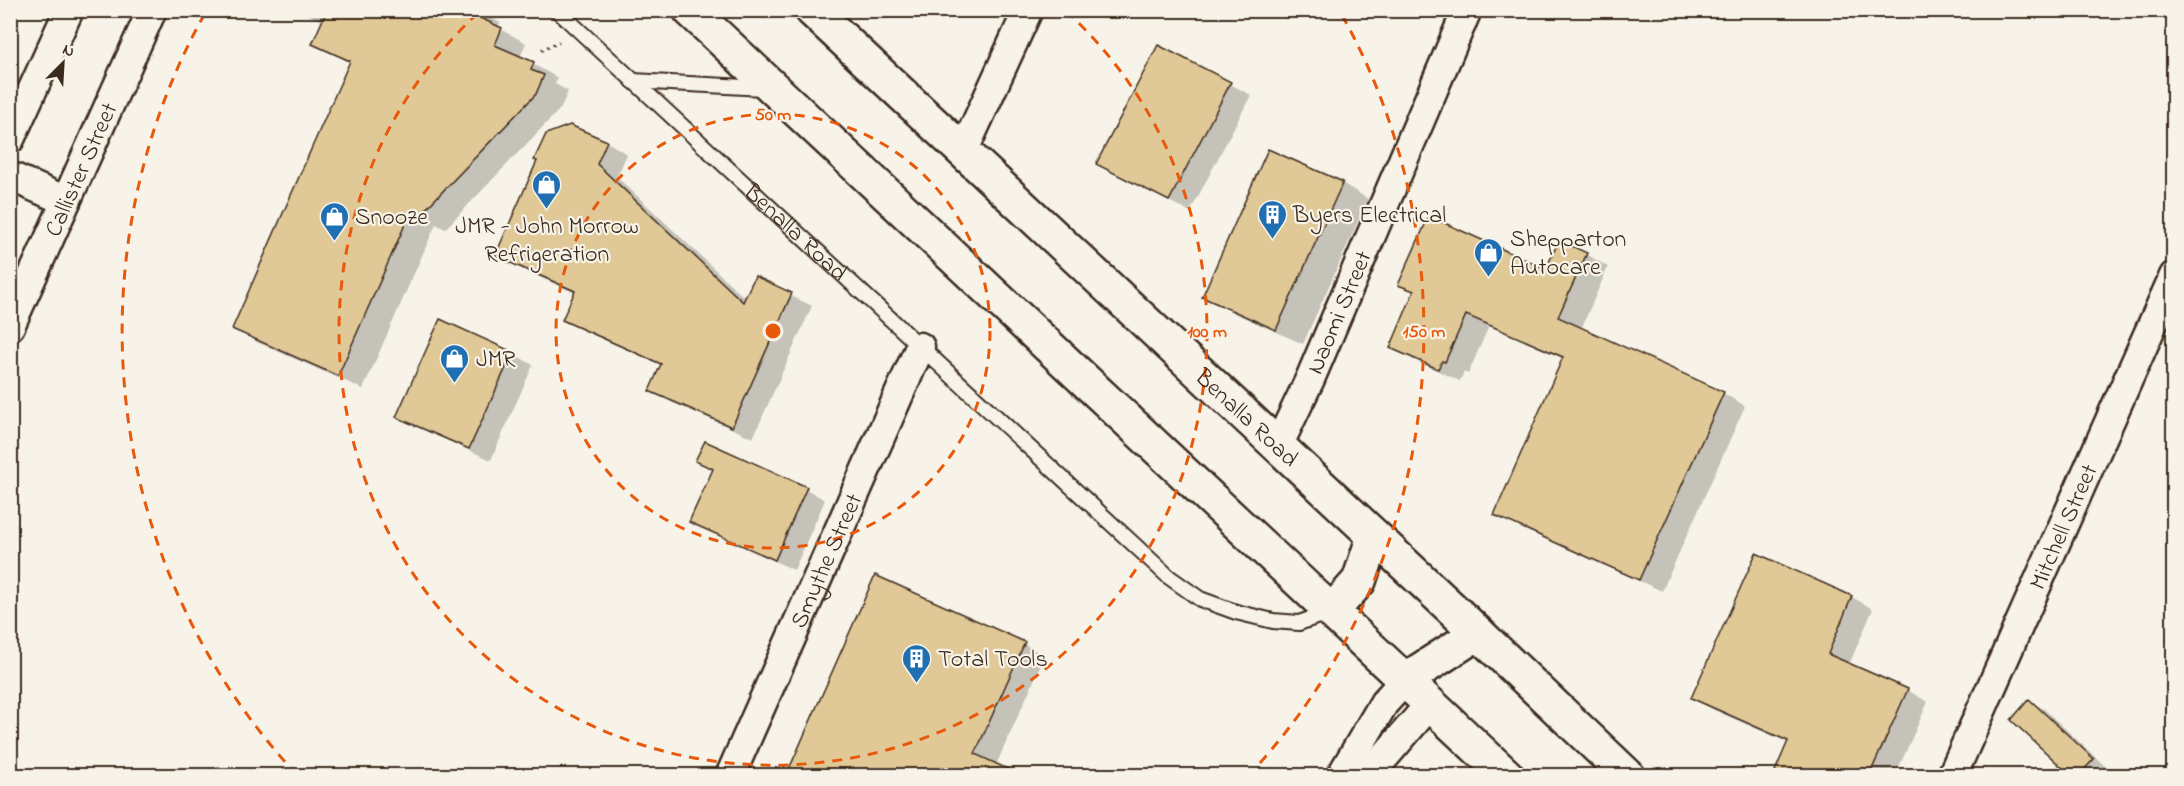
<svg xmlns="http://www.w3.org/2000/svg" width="2184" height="786" viewBox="0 0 2184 786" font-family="'Indie Flower',sans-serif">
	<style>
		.shadow { fill: #0003 }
		.building { fill: #e1c897; stroke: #3b2a1e; stroke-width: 1.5 }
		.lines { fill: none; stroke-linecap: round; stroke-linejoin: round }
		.lane-casing { stroke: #3b2a1e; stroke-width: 18 }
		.street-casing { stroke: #3b2a1e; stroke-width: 33 }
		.highway-casing { stroke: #3b2a1e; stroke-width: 38 }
		.path { stroke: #3b2a1e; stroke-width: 4; stroke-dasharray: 1.5 4.5; stroke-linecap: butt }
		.lane { stroke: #f7f3e8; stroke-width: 14 }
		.street { stroke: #f7f3e8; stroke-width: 28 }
		.highway { stroke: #f7f3e8; stroke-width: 33 }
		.ring { fill: none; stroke: #e8590c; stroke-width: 3; stroke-dasharray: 10 8 }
		.labels { text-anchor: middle; stroke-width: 4.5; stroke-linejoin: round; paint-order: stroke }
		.street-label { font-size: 24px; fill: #3b2a1e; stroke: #f7f3e8 }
		.poi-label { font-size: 24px; fill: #3b2a1e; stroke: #f7f3e8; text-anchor: start }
		.centre { fill: #e8590c; stroke: #f7f3e8; stroke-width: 3 }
		.ring-label { font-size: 18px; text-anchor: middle; font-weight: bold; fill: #e8590c; stroke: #f7f3e8; stroke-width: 4.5; stroke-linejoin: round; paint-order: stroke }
	</style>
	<rect width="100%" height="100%" fill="#f7f3e8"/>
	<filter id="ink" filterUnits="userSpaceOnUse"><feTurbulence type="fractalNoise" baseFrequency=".0167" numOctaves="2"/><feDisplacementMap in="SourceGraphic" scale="12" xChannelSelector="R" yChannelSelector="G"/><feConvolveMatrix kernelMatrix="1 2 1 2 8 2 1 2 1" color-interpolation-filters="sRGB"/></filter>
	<g filter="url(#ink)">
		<path class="shadow" d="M298,10h181l21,13 -2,5 28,15 -6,14 38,21 -3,6 13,7 -7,17 -116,121 -9,-5 -73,165 -104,-46 -25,-15 117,-265 -37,-19 10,-22z
			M1230,84l21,11 -61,117 -71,-37z
			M570,126l37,16 20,12 -10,23 129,122 9,-21 57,28 -59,132 -82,-36 -20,-12 11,-25 -78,-34 -20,-12 11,-26 -58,-26 -20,-11z
			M1342,183l26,16 -65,145 -73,-33 -26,-15z
			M1586,254l22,13 -27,62 142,64 22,13 -83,185 -144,-64 -22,-13 68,-155 -75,-33 -21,48 -4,-2 -4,9 -46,-21 -22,-13 23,-55 -15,-8 147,-13z
			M512,353l21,12 -42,95 -72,-32 -21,-12z
			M705,443l101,46 19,11 -31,70 -84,-38 -19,-11 23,-50 -17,-10z
			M1757,555l95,42 21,12 -24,56 58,25 21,12 -33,74h-113l7,-33 -75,-33 -21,-12z
			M1024,644l21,12 -49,109 -208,11z
			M2030,701l14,8 63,59 -7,8h-27z"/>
		<path class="building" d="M327,10h136l39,18 -7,17 39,17 -3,8 13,5 -8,19 -117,122 -8,-5 -73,165 -106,-47 118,-268 -38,-17z
			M1158,45l73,37 -62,119 -73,-37z
			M570,125l37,16 -10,23 146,138 12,-26 37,17 -60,134 -83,-36 12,-27 -99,-44 13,-29 -80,-35 42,-95 -3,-1 12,-26z
			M1268,149l75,33 -67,148 -74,-33z
			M1429,216l117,53 13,-29 28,13 -29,64 166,75 -85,188 -145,-65 69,-158 -97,-42 -21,47 -3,-1 -4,8 -48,-21 24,-57 -16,-6z
			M440,319l73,33 -44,97 -73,-32z
			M705,441l102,46 -32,73 -86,-38 24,-53 -18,-8z
			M1756,553l96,43 -24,58 80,35 -39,87h-96l15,-35 -97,-43z
			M875,575l150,67 -50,112 48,22h-237z
			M2029,699l65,60 -16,17h-7l-60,-56z"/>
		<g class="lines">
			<defs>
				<g id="lane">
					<path id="s1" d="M557,10l612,567 31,22 36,13 37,9 26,2 31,-11"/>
					<path d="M633,81l131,7"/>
				</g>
				<g id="street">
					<path d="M10,139l59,-129"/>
					<path d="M963,152l65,-142"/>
					<path d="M10,176l56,25"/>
					<path id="s2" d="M10,326l142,-316"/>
					<path id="s3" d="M1278,446l32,-67 157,-369"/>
					<path id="s4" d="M730,776l190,-429"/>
					<path d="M1341,776l43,-73 21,-23"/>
					<path d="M1368,776l62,-72"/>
					<path id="s5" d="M1952,776l222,-500"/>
				</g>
				<g id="highway">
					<path d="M690,10l817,766"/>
					<path id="s6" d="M812,10l666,623 150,143"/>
					<path d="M1332,611l27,-30 15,-45"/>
					<path d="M1405,680l73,-47"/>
				</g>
			</defs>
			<use href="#lane" class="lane-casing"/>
			<use href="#street" class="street-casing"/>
			<use href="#highway" class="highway-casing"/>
			<path class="path" d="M542,50l17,-8"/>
			<use href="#lane" class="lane"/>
			<use href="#street" class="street"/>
			<use href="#highway" class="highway"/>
		</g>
	</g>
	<g class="ring">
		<circle cx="773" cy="331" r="217"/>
		<path d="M1066 11A434 434 0 1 1 480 11"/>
		<path d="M297 775A651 651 0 0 1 204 15M1342 15A651 651 0 0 1 1249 775"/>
	</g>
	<defs>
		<symbol id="shop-pin" viewBox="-11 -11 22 30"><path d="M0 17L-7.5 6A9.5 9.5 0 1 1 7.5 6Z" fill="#1f6fb2" stroke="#f7f3e8"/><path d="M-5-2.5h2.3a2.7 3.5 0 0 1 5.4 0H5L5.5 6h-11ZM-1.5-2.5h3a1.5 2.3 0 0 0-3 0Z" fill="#fff"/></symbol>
		<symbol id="building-pin" viewBox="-11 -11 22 30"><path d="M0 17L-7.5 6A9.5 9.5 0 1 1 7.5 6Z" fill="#1f6fb2" stroke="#f7f3e8"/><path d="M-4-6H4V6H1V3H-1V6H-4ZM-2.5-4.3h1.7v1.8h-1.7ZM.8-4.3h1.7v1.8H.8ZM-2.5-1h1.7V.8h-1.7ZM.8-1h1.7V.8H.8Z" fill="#fff"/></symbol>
	</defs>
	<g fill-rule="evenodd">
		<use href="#shop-pin" x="530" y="168" width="33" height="45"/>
		<use href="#building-pin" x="1256" y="198" width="33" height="45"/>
		<use href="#shop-pin" x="318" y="200" width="33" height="45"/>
		<use href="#shop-pin" x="1472" y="236" width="33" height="45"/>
		<use href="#shop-pin" x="438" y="342" width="33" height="45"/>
		<use href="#building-pin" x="900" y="642" width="33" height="45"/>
	</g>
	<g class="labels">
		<g class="street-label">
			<text dy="8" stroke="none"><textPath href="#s2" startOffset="172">Callister Street</textPath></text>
			<text dy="8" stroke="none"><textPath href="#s1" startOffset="326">Benalla Road</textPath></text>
			<text dy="8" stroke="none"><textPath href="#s3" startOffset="147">Naomi Street</textPath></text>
			<text dy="8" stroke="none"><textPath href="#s6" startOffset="596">Benalla Road</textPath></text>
			<text dy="8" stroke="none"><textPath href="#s5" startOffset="273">Mitchell Street</textPath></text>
			<text dy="8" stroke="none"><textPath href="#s4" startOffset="236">Smythe Street</textPath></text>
		</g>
		<g class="poi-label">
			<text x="1293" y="222">Byers Electrical</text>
			<text x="355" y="224">Snooze</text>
			<text x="547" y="233" text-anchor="middle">JMR - John Morrow<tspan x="547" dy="28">Refrigeration</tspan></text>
			<text x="1510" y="246">Shepparton<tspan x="1510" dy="28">Autocare</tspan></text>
			<text x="476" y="366">JMR</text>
			<text x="938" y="666">Total Tools</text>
		</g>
	</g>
	<circle cx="773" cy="331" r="9" class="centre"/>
	<g class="ring-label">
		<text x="773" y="120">50 m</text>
		<text x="1207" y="337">100 m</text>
		<text x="1424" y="337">150 m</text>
	</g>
	<rect width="2184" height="786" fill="none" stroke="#f7f3e8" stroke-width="36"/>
	<rect x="18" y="18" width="2148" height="750" fill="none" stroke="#3b2a1e" stroke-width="2" filter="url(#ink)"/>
	<g transform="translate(63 63) rotate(24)" stroke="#f7f3e8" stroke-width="4.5" paint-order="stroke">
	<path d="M0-4.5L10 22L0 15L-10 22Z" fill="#3b2a1e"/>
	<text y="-9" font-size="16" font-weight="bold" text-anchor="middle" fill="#3b2a1e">N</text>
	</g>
</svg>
